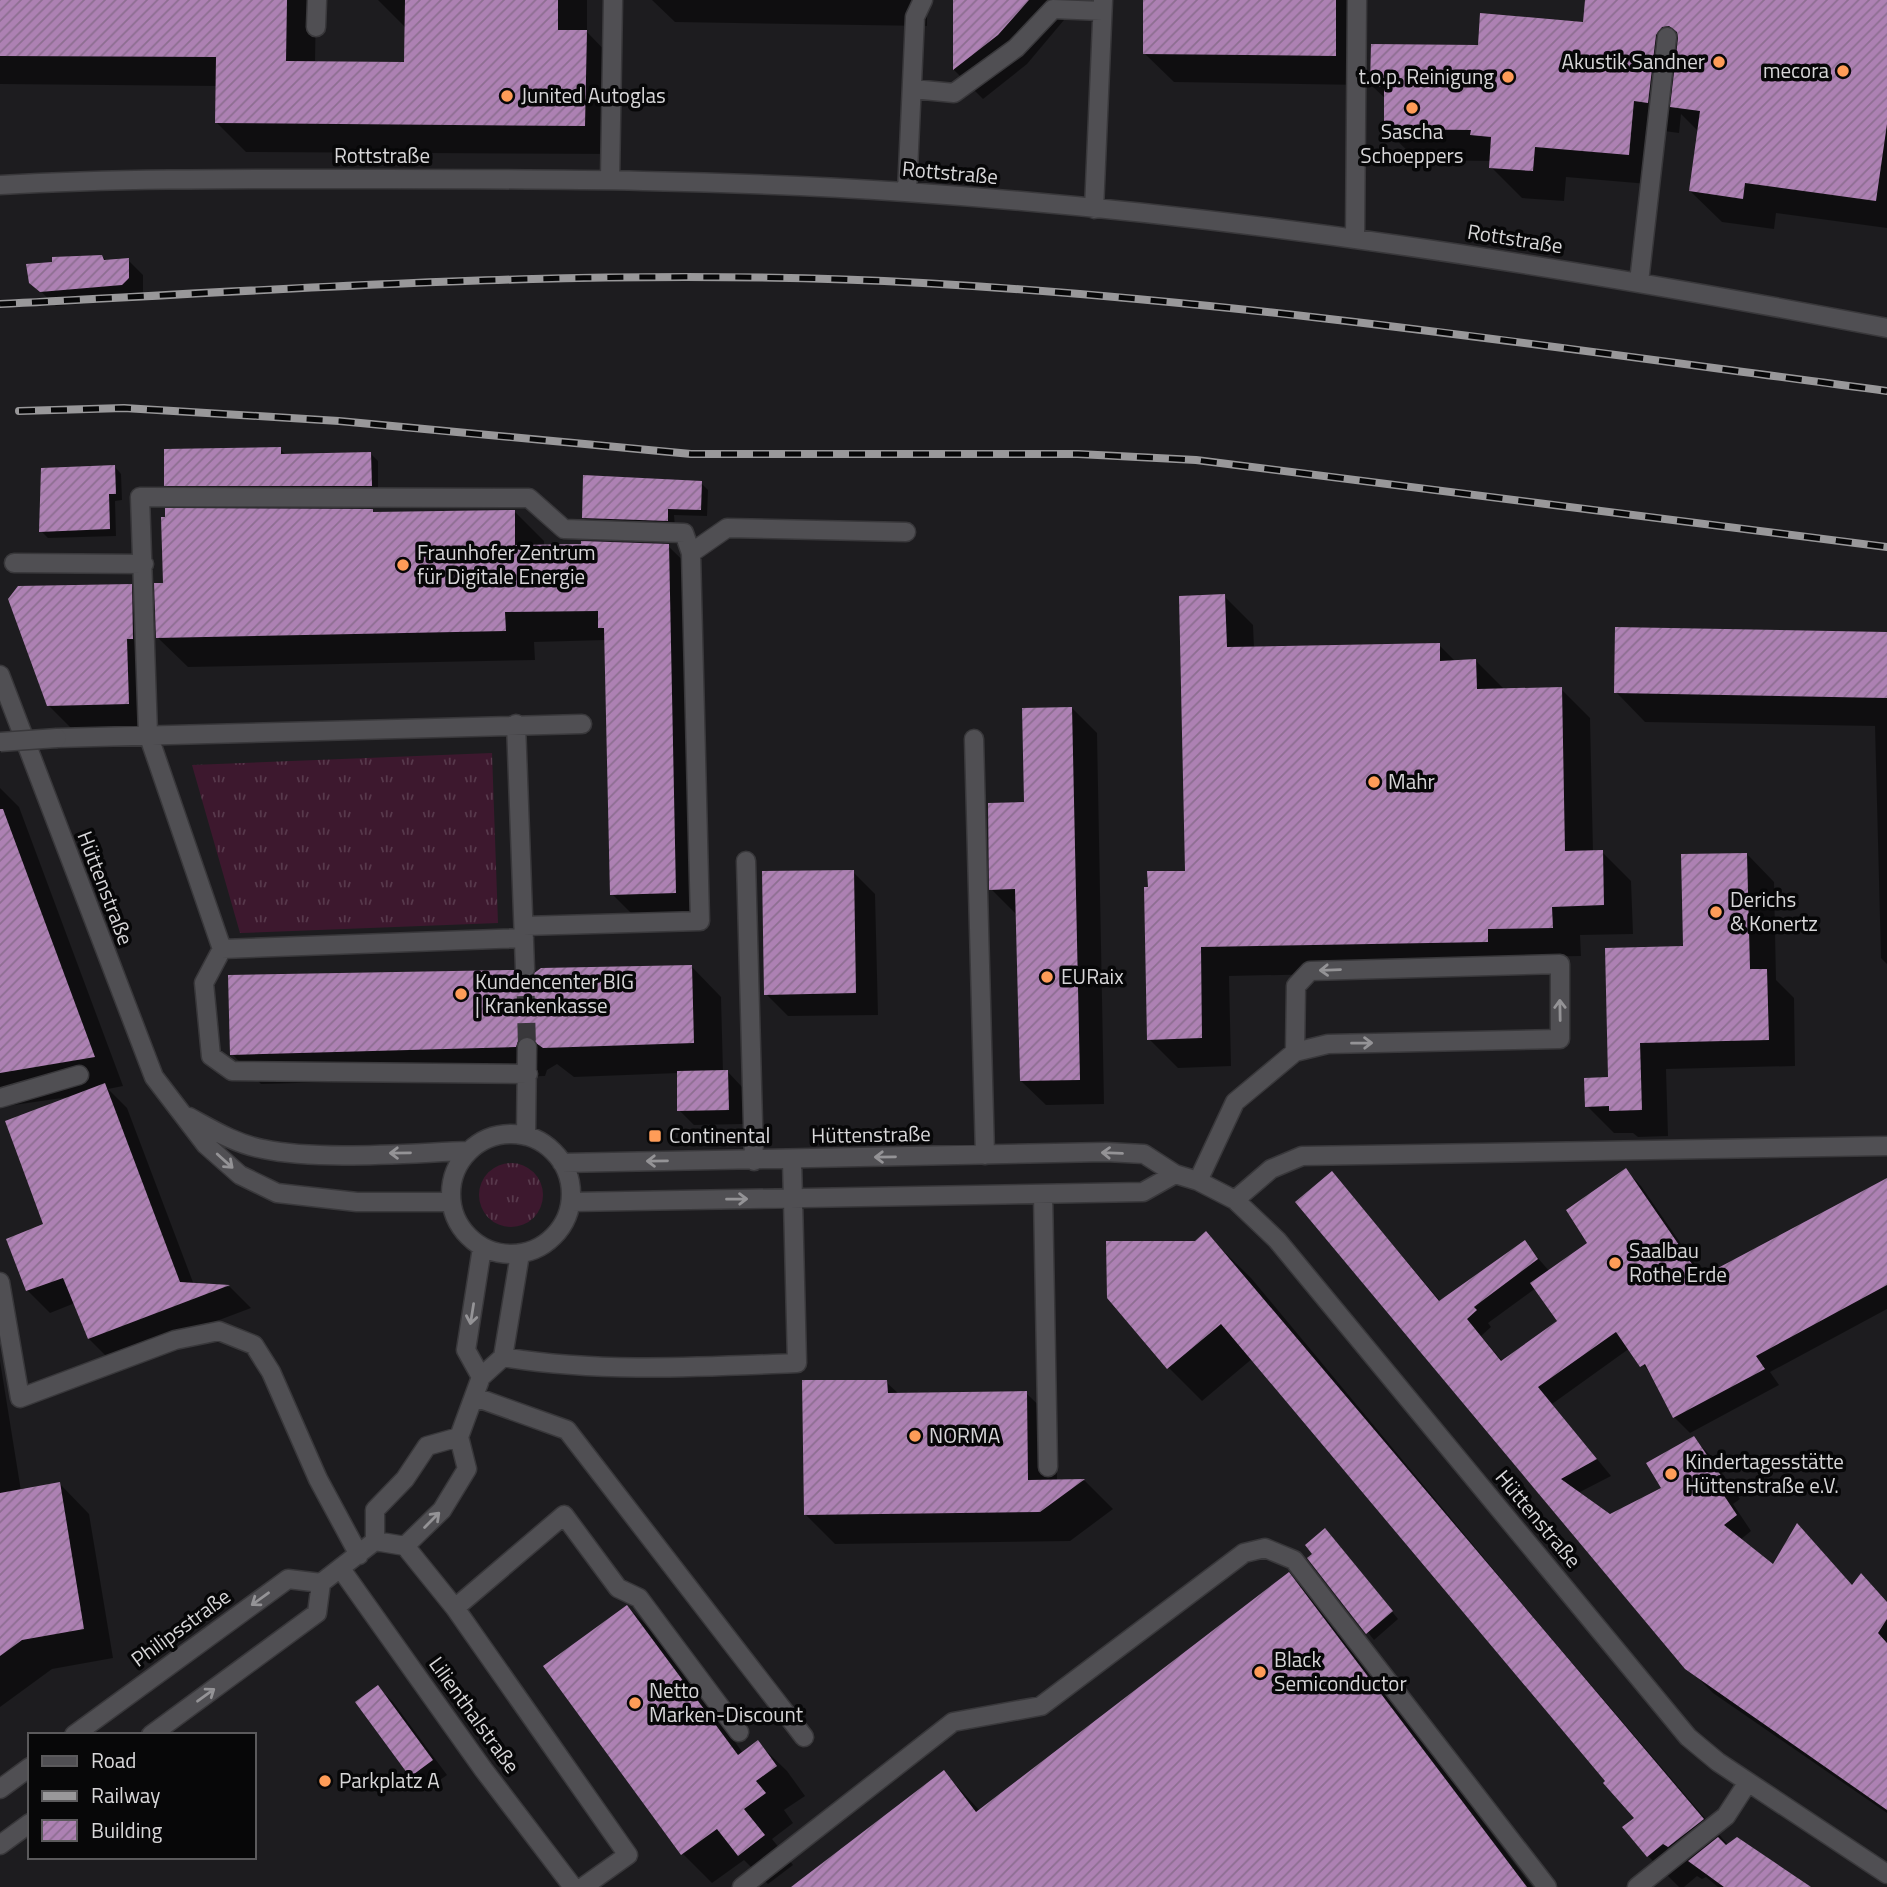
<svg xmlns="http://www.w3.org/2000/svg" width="1887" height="1887" viewBox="0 0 1887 1887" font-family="'Titillium Web',sans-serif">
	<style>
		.grass { fill: url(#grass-tufts) }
		.shadow { fill: #0007; fill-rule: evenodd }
		.building { fill: url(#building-hatch) }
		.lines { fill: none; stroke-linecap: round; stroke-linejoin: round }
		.minor-tunnel { stroke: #39383b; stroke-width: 18; stroke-dasharray: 18 9; stroke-linecap: butt }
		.minor-casing { stroke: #39383b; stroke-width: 21 }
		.minor { stroke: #504f53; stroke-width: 18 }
		.rail-casing { stroke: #99989a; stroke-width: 8 }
		.rail { stroke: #070708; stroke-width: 5; stroke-dasharray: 16; stroke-linecap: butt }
		.minor-bridge-casing { stroke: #39383b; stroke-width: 21; stroke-linecap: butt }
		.minor-bridge { stroke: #504f53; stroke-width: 18 }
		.oneway { stroke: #949396 }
		.poi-dot { fill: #fe9c58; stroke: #070708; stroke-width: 2.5 }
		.labels { text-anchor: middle; stroke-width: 7; stroke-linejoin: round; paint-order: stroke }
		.poi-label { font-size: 21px; fill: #d8d7d9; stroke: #070708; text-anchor: start }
		.street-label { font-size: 21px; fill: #d8d7d9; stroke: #070708 }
	</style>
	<defs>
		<pattern id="grass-tufts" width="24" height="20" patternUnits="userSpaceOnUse" patternTransform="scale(1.75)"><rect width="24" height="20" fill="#3d182e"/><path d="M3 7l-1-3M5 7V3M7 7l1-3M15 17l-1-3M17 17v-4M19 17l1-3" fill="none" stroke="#58394c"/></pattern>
		<pattern id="building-hatch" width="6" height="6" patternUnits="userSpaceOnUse" patternTransform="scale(1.75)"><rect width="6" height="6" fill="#ad81b3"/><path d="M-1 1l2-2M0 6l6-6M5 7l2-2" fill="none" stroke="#8d6e91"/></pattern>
	</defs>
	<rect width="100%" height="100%" fill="#1d1c1f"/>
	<path class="grass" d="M492,753l6,170 -258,10 -48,-168z
		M479 1195a32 32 0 1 1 64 0a32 32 0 1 1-64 0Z"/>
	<path class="shadow" d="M0,0h316l-1,63 90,1 1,-36 -28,-28h209v32l28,29 -1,93 -368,-2 -30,-30 1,-36 -217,-2z
		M652,0h275v26l-252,-4z
		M955,0h119l-10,20 -37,44 -44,35 -29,-29z
		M1145,0h221l-2,85 -190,-3 -30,-29z
		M1587,0h300v228l-111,-15 -2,16 -52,-7 -32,-31 9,-59 -18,-18 -2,19 -15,-2 -4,54 -94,-8 -2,24 -42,-3 -31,-31v-6l-74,-1 -32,-31 1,-30 -14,-13 107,-39 105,-23z
		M102,256l5,5 21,-1 15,15v18l-6,6 -81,7 -25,-24z
		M280,449l7,7 84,-2 7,7v31h-205l-7,-7z
		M115,467l6,7 1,26 -7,1 1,35 -68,2 -7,-7z
		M701,483l7,7 -1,26 -33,-1 1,12 -84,-3 -7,-6z
		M372,511l4,3 138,-3 30,30v6l124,-1 30,29 7,347 -63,2 -30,-30 -6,-254 -72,2 1,18 -347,7 -30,-29 7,-53z
		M131,585l22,23 2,53h-7l2,65 -79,2 -23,-23z
		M1224,596l29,29 1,23 185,-3 17,17 20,-1 29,29 56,-1 29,29 3,134h9l29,29 2,53 -53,1 1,21 -65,1 1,13 -288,6 2,90 -53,2 -29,-29 38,-166z
		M1887,633v331l-6,-6 -6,-232 -230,-4 -29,-30z
		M1072,708l25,25 7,371 -58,1 -25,-24 -5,-167 -25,-25 35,-85z
		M0,788l19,19 104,279 -15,3 19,19 67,177 36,2 21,21 -140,53 -22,-22 -14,-36 -25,10 -23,-23 49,-194 -76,11z
		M1747,854l27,28 2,98 18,18 1,68 -129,3 2,67 -30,1 -5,-4h-19l-27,-27 23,-27 75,-132z
		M853,872l22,22 3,121 -90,1 -22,-22z
		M692,967l29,30 2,75h5l14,15 1,37 -49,1 -15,-15v-37l-105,4 -17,-13 -10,6 -2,6 -284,8 -29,-30 281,-83 10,10z
		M1626,1170l15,16 63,91 183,-94v126l-117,63 9,13 -89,48 -16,-16 -20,-39 -24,-30 -78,56 59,72 -33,17 32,23 53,-27 30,-51 16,16 31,45 -7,5 18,27 -11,9 33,26 80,21 34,15v211l-174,-120 -16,-16 -365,-504 109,129 83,-60 26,30 39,-28zM1536,1288l23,34 -56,40 -22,-26 10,-9 -3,-4z
		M1206,1234l45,44 288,346 189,221 81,42h-91l-12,-10 -4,2 -5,-3 -13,11h-5l-31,-31 -12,-38 -29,-37 -354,-423 -51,43 -33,-33 -60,-71z
		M0,1361l21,130 39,-7 29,30 24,144 -61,11 -52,38z
		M886,1382l14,13 126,-2 30,29 1,59h28l28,28 -43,32 -235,3 -29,-29z
		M1332,1537l66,82 -24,21 -65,-82z
		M1289,1574l29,30 214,283h-738l150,-115 36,39z
		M629,1608l29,29 85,116 14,-11 30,29 18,25 -21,14 9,13 -21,16 21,26 -25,19 -24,-24 -32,23 -29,-29 -137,-187z
		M378,1687l15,15 54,73 -21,15 -15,-14z"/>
	<path class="building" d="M0,0h287l-1,61 118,1 1,-62h153v30h29l-2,96 -370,-3 1,-66 -216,-1z
		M953,0h76l-31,35 -45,35z
		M1143,0h193v56l-193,-2z
		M1585,0h302v124l-11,77 -131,-18 -2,16 -54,-8 11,-80 -30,-4 8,-69 -1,-6 -8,-6 -7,1 -6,8 -8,68 -14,-2 -5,54 -94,-8 -2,24 -44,-3 2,-31 -21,-2 1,-5 -87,-1v-42l-14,-1 1,-42 107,1 2,-32 103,9z
		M102,255l2,5 25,-2v20l-7,7 -82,7 -11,-9 -3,-19 26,-2v-5z
		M281,447v7l90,-2 1,34h-208v-37z
		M115,465l1,29h-7l1,35 -71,3 2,-64z
		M583,475l119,6 -1,29 -33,-1v12l-86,-3z
		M165,508l208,1v3l142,-2v35l66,-1v-3l88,3 7,349 -66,2 -6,-267h-6v-17l-93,1 1,19 -350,7 -2,-55h9l-2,-66h4z
		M132,584l1,55h-6l2,65 -82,2 -39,-107 10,-13z
		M1225,594l2,53 213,-4v18l36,-2 1,30 85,-2 3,164 38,-1 1,55 -52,2 1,21 -65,1v13l-287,5 1,91 -55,2 -3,-153h4l-1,-16h38l-6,-275z
		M1615,627l272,5v66l-273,-5z
		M1072,707l8,373 -60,1 -5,-192 -26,1 -1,-87 36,-1 -2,-94z
		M0,809h3l92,248 -95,16z
		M1747,853l3,116h17l2,71 -129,3 2,67 -33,1v-5l-24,1 -1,-29 24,-1 -3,-129 78,-2 -2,-92z
		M854,870l2,123 -92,2 -2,-124z
		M692,965l2,78 -151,5 -17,-12 -8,5 -2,6 -286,8 -2,-80 286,-5 2,6 9,4 16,-12z
		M728,1070l1,40 -52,1v-40z
		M105,1083l75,199 50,3 -142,54 -25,-61 -37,13 -20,-52 37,-15 -38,-103z
		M1626,1168l75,109 186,-99v107l-131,71 9,13 -92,49 -28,-54 -5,3 -24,-35 -78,55 59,72 -36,20 49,35 51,-26 -15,-25 48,-27 32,47 -7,5 18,27 -13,10 49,39 24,-41 55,62 9,-12 26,29v17l-9,14 9,10v167l-202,-141 -390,-467 37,-31 107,130 86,-61 13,19 -64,48 3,3 -10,9 34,42 56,-40 -27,-38 57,-40 -21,-33z
		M1206,1231l498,588 -36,28 -5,-3 -16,13 -25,-30 12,-9 -31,-35 2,-2 -384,-457 -54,45 -60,-71 -1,-57h89z
		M802,1380h85l1,13 139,-2 1,89 57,-1 -45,33 -236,3z
		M60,1482l24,147 -62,11 -22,16v-163z
		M1325,1528l68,83 -27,23 -59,-76 5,-4 -7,-9z
		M1289,1572l238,315h-736l153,-117 32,42z
		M627,1605l111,150 20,-15 19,26 -21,15 10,12 -22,16 21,26 -27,21 -21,-27 -36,26 -138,-189z
		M378,1685l55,75 -23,17 -55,-75z
		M1718,1837l8,8 11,-8 74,50h-87l-36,-26z"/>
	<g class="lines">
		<path class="minor-tunnel" d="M525,969l2,78"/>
		<defs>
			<path id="minor" d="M316,27l1,-27
				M913,89l41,4 62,-45 37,-39 49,2
				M610,180l3,-180
				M0,185c127,-7 254,-6 381,-6 175,0 350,1 524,13 330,22 658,74 982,136
				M907,192l8,-175 8,-17
				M1094,209l9,-209
				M1355,238l2,-238
				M1639,282l28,-245
				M691,553l36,-25 179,4
				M14,563l130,1
				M0,675l154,402 52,68 34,30 37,18 80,9h93
				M516,724l9,245
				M57,738l525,-14
				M974,739l11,416
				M746,861l8,300
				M524,938l-302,11 -18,34 7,73 21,15 296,3
				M222,949l-74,-215 -8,-237 389,1 35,31 120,4 7,20 9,368 -176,5
				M0,1098l79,-23
				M189,1117c24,13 47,27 74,32 57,12 146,4 205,2
				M451 1194a60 60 0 1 1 120 0a60 60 0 1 1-120 0Z
				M526,1136l1,-89
				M562,1163l544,-11 38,2 31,20 23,7 37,19 42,40 411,497 30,25 169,112
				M1198,1181l37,-79 60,-50 33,-8 232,-5v-75l-250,7 -14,15 -1,66
				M1043,1194l5,273
				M1235,1200l36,-31 31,-13 585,-10
				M571,1202l572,-10 32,-18
				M0,1282l20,116 155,-58 44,-9 35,14 17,27 47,107 41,76
				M503,1357c97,16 196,10 294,6l-5,-203
				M481,1377l-15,-27 16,-102
				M475,1397l92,33 237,307
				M375,1541l30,5 37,-36 25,-41 -8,-32 22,-60 22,-20 17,-103
				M405,1546l50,62 173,247 -45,32
				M341,1569l142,200 90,118
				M455,1608l109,-93 54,73 21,10 100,134
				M74,1735l214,-156 33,4 54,-42v-31l30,-31 22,-33 32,-9
				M151,1735l166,-122 4,-30
				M0,1789l30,-22
				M0,1845l30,-22
				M742,1887l211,-165 88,-16 203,-153 21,-5 29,12 253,327
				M1637,1887l89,-71 22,-34"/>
		</defs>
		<use href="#minor" class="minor-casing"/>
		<use href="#minor" class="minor"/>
		<defs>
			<path id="rail" d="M0,304c307,-16 615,-38 923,-21 323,18 643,66 964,108
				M19,411l105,-3 215,13 352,33h387l118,6 691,87"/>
		</defs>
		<use href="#rail" class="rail-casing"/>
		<use href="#rail" class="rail"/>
		<defs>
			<path id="minor-bridge" d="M0,742l57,-4"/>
		</defs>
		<use href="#minor-bridge" class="minor-bridge-casing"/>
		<use href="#minor-bridge" class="minor-bridge"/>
	</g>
	<defs><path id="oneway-shaft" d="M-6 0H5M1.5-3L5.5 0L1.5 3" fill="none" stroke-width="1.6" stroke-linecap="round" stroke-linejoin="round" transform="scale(1.75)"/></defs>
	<g class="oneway">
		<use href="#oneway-shaft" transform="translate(1330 970) rotate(178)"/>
		<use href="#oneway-shaft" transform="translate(1560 1010) rotate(-91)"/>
		<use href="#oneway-shaft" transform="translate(1362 1043) rotate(-1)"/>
		<use href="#oneway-shaft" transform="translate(400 1153) rotate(179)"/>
		<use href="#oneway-shaft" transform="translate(1112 1153) rotate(-178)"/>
		<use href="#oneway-shaft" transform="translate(885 1157) rotate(179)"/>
		<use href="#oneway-shaft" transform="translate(225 1161) rotate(42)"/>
		<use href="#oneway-shaft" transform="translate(657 1161) rotate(179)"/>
		<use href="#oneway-shaft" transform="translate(737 1199) rotate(-1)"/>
		<use href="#oneway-shaft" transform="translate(472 1314) rotate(99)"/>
		<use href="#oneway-shaft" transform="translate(432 1520) rotate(-45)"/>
		<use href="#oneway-shaft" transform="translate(260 1599) rotate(144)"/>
		<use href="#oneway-shaft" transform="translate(206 1695) rotate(-36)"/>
	</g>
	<g class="poi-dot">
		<circle cx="1719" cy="62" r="7"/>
		<circle cx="1843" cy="71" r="7"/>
		<circle cx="1508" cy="77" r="7"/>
		<circle cx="507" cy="96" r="7"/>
		<circle cx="1412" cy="108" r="7"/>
		<circle cx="403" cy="565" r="7"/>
		<circle cx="1374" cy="782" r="7"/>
		<circle cx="1716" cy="912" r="7"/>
		<circle cx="1047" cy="977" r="7"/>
		<circle cx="461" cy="994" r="7"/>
		<rect x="648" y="1129" width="14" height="14" rx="3.5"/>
		<circle cx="1615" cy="1263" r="7"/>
		<circle cx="915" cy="1436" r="7"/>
		<circle cx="1671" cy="1474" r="7"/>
		<circle cx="1260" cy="1672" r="7"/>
		<circle cx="635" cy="1703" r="7"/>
		<circle cx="325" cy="1781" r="7"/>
	</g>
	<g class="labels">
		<g class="poi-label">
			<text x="1705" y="69" text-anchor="end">Akustik Sandner</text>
			<text x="1829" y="78" text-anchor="end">mecora</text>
			<text x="1494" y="84" text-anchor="end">t.o.p. Reinigung</text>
			<text x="521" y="103">Junited Autoglas</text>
			<text x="1412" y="139" text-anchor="middle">Sascha<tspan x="1412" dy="24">Schoeppers</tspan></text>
			<text x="417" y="560">Fraunhofer Zentrum<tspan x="417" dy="24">für Digitale Energie</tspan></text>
			<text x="1388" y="789">Mahr</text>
			<text x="1730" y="907">Derichs<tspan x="1730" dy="24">&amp; Konertz</tspan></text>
			<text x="1061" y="984">EURaix</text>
			<text x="475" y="989">Kundencenter BIG<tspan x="475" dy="24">| Krankenkasse</tspan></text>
			<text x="669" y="1143">Continental</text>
			<text x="1629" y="1258">Saalbau<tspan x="1629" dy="24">Rothe Erde</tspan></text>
			<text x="929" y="1443">NORMA</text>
			<text x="1685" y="1469">Kindertagesstätte<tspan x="1685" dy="24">Hüttenstraße e.V.</tspan></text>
			<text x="1274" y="1667">Black<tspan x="1274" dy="24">Semiconductor</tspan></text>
			<text x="649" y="1698">Netto<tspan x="649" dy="24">Marken-Discount</tspan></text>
			<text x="339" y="1788">Parkplatz A</text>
		</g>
		<g class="street-label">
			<text x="382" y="163">Rottstraße</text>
			<text transform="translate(950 173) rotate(5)" y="7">Rottstraße</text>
			<text transform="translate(1515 239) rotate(9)" y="7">Rottstraße</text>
			<text transform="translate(105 888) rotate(69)" y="7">Hüttenstraße</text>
			<text transform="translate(871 1135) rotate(-1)" y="7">Hüttenstraße</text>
			<text transform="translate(1538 1519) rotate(50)" y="7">Hüttenstraße</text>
			<text transform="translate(181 1628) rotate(-36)" y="7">Philipsstraße</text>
			<text transform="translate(474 1715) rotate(54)" y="7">Lilienthalstraße</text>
		</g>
	</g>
	<rect x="28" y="1733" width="228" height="126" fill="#070708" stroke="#5b5a5c" stroke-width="2"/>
	<rect x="42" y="1756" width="35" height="10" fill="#504f53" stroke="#5b5a5c" stroke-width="2"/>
	<text x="91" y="1768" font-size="21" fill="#d8d7d9">Road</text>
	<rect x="42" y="1791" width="35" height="10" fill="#99989a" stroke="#5b5a5c" stroke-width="2"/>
	<text x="91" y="1803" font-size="21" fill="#d8d7d9">Railway</text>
	<rect x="42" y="1820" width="35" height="21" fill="url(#building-hatch)" stroke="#5b5a5c" stroke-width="2"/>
	<text x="91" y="1838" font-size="21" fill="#d8d7d9">Building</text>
</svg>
